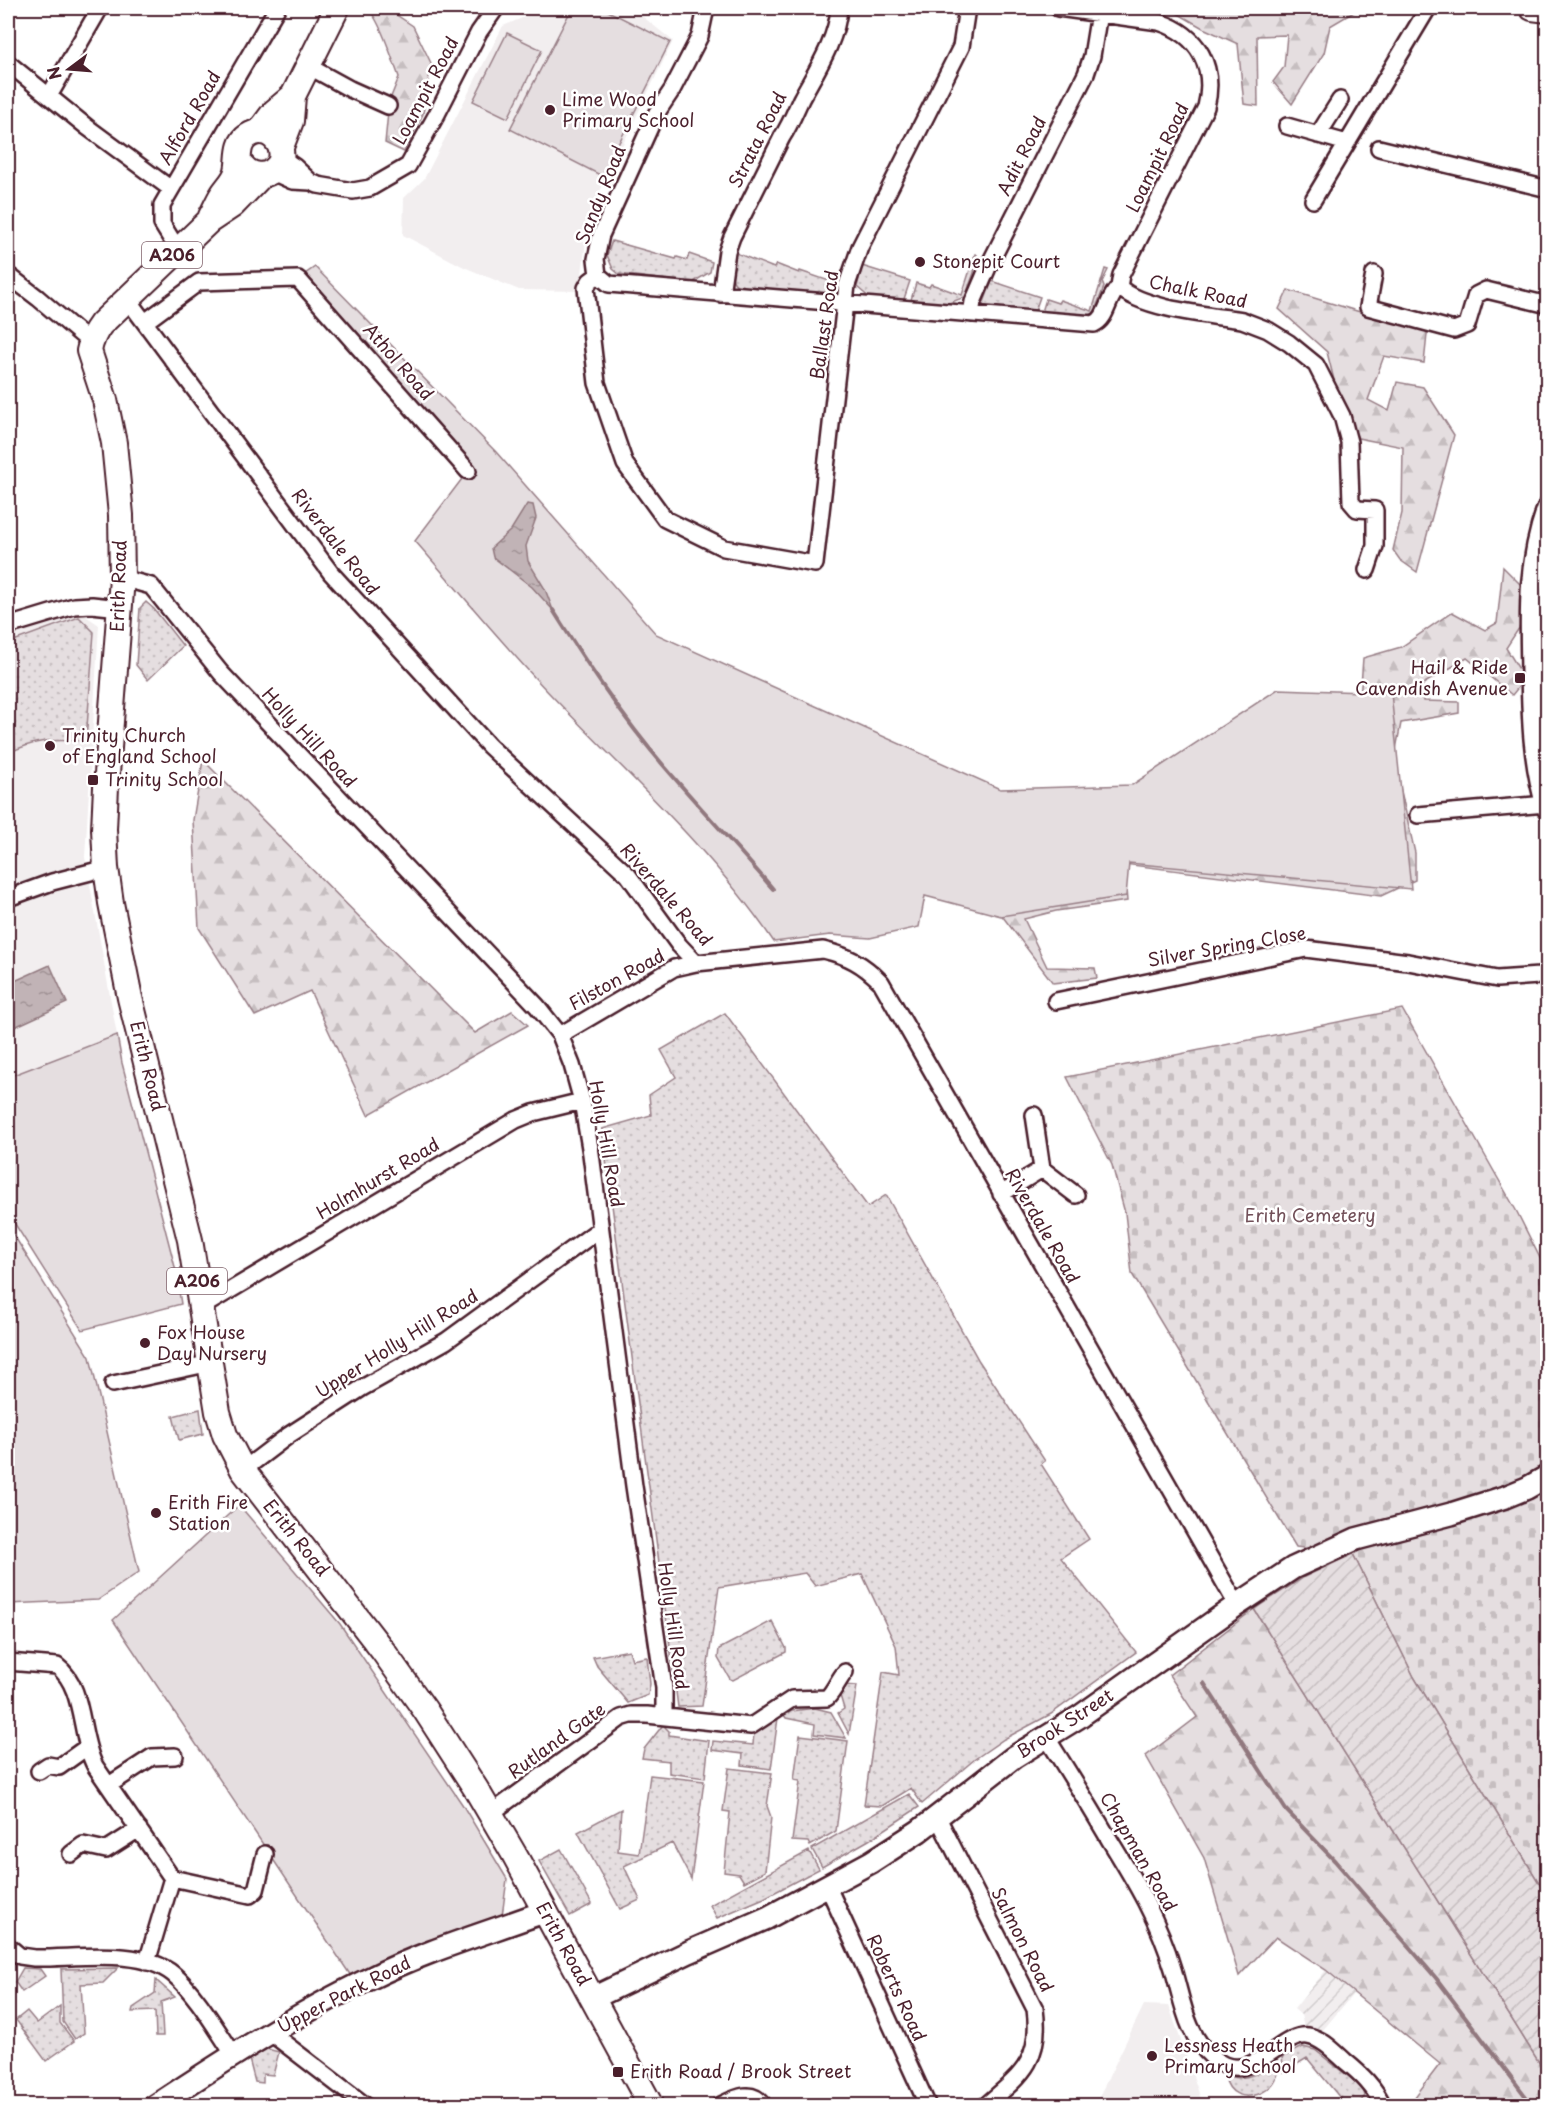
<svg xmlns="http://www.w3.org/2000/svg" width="1555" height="2113" viewBox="0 0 1555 2113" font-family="'Playpen Sans',sans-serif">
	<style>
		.built { fill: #f2eeef }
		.industrial { fill: url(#industrial-furrows) }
		.grass { fill: url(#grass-dots); stroke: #987e86; stroke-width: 1.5 }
		.forest { fill: url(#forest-firs); stroke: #987e86; stroke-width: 1.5 }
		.cemetery { fill: url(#cemetery-stones); stroke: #987e86; stroke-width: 1.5 }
		.park { fill: #e5dee0; stroke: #987e86; stroke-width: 1.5 }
		.garden { fill: url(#garden-furrows); stroke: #987e86; stroke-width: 1.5 }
		.water { fill: url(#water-ripples); stroke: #91787e; stroke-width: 1.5 }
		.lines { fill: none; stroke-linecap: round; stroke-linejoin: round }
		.stream { stroke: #91787e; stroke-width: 4 }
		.street-casing { stroke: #4a1f2b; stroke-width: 20 }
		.secondary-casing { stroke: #4a1f2b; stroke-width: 26 }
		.primary-casing { stroke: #4a1f2b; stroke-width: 28 }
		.street { stroke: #fff; stroke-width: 15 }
		.secondary { stroke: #fff; stroke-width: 21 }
		.primary { stroke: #fff; stroke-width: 24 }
		.poi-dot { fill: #4a1f2b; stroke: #fff; stroke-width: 2 }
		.labels { text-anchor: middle; stroke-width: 5; stroke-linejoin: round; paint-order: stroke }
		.shield { fill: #fff; stroke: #80626b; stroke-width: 1.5 }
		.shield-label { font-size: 16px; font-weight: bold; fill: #4a1f2b }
		.street-label { font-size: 18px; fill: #4a1f2b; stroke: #fff }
		.poi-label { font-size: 18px; fill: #4a1f2b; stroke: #fff; text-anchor: start }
		.park-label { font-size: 18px; fill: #714f58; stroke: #fff }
	</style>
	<defs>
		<pattern id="industrial-furrows" width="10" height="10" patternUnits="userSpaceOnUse" patternTransform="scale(1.5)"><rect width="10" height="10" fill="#f2eeef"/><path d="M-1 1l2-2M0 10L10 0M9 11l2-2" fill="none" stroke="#d1cccd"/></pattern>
		<pattern id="grass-dots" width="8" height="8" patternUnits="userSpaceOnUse" patternTransform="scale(1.5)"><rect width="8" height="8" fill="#e5dee0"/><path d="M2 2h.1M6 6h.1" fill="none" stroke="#c6bec0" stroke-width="1.8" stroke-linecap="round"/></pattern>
		<pattern id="forest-firs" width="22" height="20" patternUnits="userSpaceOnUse" patternTransform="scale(1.5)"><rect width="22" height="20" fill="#e5dee0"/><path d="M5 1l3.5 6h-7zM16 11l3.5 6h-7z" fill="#c6bec0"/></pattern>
		<pattern id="cemetery-stones" width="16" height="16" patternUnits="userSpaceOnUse" patternTransform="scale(1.5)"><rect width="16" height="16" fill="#e5dee0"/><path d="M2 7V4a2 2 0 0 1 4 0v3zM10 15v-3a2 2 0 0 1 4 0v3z" fill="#c6bec0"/></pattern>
		<pattern id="garden-furrows" width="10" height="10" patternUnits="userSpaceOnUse" patternTransform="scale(1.5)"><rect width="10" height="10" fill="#e5dee0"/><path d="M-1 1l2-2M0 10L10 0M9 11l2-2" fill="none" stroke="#c6bec0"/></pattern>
		<pattern id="water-ripples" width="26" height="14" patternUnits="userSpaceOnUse" patternTransform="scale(1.5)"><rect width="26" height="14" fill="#c1b3b6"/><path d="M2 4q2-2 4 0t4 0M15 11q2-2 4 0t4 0" fill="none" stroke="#9f9194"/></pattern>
	</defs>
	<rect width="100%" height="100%" fill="#fff"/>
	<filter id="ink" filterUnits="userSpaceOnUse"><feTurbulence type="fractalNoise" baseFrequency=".0167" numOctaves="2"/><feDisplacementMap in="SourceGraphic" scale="12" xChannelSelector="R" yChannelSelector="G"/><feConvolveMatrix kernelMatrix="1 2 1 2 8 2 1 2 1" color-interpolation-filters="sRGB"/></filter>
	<g filter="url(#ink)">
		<path class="built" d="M546,8h86l41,33 -84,173 -9,77 -61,-1 -55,-23 -61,-32 1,-37 20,-19 79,-153z
			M83,614l16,11 -14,232 32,178 -109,42v-441z
			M1144,2005l25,1 34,99h-108z"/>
		<path class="industrial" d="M1326,1970l28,23 -31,37 -12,-4 -7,1 -3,-12 -7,-6z"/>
		<path class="grass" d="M612,241l64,18 1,-2 10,3 2,-6 23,8 -2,10 -18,11 -73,-9 -6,-5 -6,-14z
			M736,253l38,15 2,-4 23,9 1,-2 29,10 2,-2 5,2v5l-11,8 -87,-8c-11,-6 -4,-22 -2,-33z
			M975,254l2,1 -3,18 -9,24 -24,9 -31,-3 6,-20 13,4 2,-3 31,11z
			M862,266l48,15 -7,21 -32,-3 -14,-12z
			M1105,269l3,1 -6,12 2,5 -10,26 -13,5 -40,-3 5,-16 12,4 2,-3 32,11z
			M992,281l48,16 -6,17 -46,-4 -5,-5z
			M146,602l8,7 29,37 -35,34 -12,-15 4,-57z
			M79,617l15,15 -8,109c-35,-1 -46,-3 -78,12v-110z
			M725,1013l143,194 18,-12 93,166 66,100 -4,3 48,75 -28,19 75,94 -85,62 -47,25 -29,20 -53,45 -11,-16 -29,18 -18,-1 19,-133 16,3 -3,-29 -34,-72 -47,12 -10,-13 -86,14 -17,119 -24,1 -76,-578 49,-14 -2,-20 27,-18 -15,-27z
			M200,1409l3,25 -24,6 -6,-24z
			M772,1621l14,27v4l-53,28 -3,-1 -12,-21 1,-9z
			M629,1650l3,10 15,-3 3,27 -2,11 -20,8 -31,-37 -4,-9z
			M841,1685l16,1 -8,48 -11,-21 6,-4 -5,-17z
			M815,1708l16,4 15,26 -32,-4 1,-10 -29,-6 -2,-3 8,-4z
			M778,1718l-7,51 -29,-4 1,-11 -31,-4 1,-9 40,4 1,-13 6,-5z
			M663,1725l6,6v4l40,6 -4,37 -36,-5v-12l-27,-3 2,-9z
			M800,1735l48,6 -12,90 -26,15 -2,-4 -16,-1 8,-60 -6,-1z
			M729,1768l43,5 -5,33 4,11 -6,54 -21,11 -5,-8 -15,-2 6,-60 -7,-1z
			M650,1775l54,6 -13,98 -19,-36 -48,23 16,34 -20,9 -42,-77 43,-23 -3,42 21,3z
			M909,1794l10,13 -50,33 -47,27 -10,-18z
			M561,1849l31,55 -22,12 -31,-55z
			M809,1851l10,18 -55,29 -47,20 -7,-13z
			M23,1968l17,1 5,7 -23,16 -7,-10z
			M118,1968l-15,15 -22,1 3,49 -9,6 -12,-17 -2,-53z
			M156,1980l19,17 -14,5 2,34h-7l-1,-25 -23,1 1,-4 22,-15z
			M60,2006v17l14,18 -28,20 -30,-41 11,-9 10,12z
			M1303,2047l12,3 48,38 2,8 -7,9h-12l-39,-47 -23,14 -2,-15z
			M267,2049l12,3 -6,23 -10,-1v9l-8,-1 -6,-23z
			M1274,2064h2c11,28 -44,49 -51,13l1,-2c16,7 35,-2 48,-11z"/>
		<path class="forest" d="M367,8h19l27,18 18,37 -8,51 -19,38 -19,-9 4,-41 10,-25c-6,-16 -20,-60 -32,-69z
			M1158,8h194l2,4 -24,14 -6,27 -32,51 -19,-22 11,-15 3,-32 -30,1 1,70 -14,-2 -6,-60 -35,-16 -33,-19z
			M1288,290l72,22 68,13 -4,38 -40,-7 -16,44 21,11 8,-29 26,5 31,48 -37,137 -17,-12 -7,-10 9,-37 1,-66 -45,-9 -18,-34 -13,-52 -48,-43z
			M1503,567l23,23 -3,32 -17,26 19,31 -13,16 -45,-37 -44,26 1,17 35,1v11l-58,10 -7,37 21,93v27l-34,16 -257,-32 3,37 -71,10 -32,8 23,48 48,1 2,10 -44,5 -56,-74 25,-99 334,-55 7,-97 38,-11 51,-35 33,18 12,-7z
			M203,760l272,273 37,-22 16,14 -160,90 -58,-124 -55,25 -56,-88 -6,-108z
			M1254,1609l293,466v30h-132l-4,-3 29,-38 -114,-94 -50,-33 -37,39 -35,-118 -58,-102 51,-39 -28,-42z"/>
		<path class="cemetery" d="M1402,1009l115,203 30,60v624l-133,-219 -61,-123 -57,-7 -164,-273 -7,-61 -13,-48 -45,-88z"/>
		<path class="park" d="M572,8h30l68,34 -68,134 -92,-47z
			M507,33l35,17 -34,68 -35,-17z
			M315,267l181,185 160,182 344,155 132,-4 146,-96 113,4 20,196 -282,-26 -3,33 -125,20 -76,-20 -6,31 -49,11 -40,-3 -56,7c-62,-92 -146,-167 -223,-247 -47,-49 -91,-103 -136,-154l53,-70 -170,-192z
			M117,1035l5,28 53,204 6,37 -99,26 -74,-117v-136z
			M8,1226l82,131 49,215 -41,28 -90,4z
			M239,1505l101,119 122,180 45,75 -5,37 -80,27 -71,33 -238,-356z"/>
		<path class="garden" d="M1353,1554l61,123 133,219v179l-293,-466 50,-32z"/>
		<path class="water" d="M527,504l6,1 3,13 -10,28 2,15 17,28 8,21 -21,-23 -39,-30 -2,-9 20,-18z
			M50,965l17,38 -59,27v-46z"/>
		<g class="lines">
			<path class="stream" d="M553,610c34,54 69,107 111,156 36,42 73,81 109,123
				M1204,1683l82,127 49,51 101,117 97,128"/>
			<defs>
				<path id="street" d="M1058,8l101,14c40,13 57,45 47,85l-85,168 -2,12
					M8,63l79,64 84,62
					M308,66l42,23 38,17
					M49,96l51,-88
					M1287,126l60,17
					M1318,135l22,-35
					M1379,148l169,41
					M282,158l13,9 16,15
					M272,172l20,9 19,1 7,3 35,6 17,-3 38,-22 29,-52 42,-82 17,-24
					M1313,200l115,-192
					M178,250l-16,-26v-19l115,-197
					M1374,274l-6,33 86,23 13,-5 9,-30 10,-5 62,15
					M8,275l30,23 53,45
					M598,275l-8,6 -4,7 11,95 28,81 40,55 59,29 91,16 32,-279 13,-38 101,-200 6,-39
					M598,275l11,9 485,40c14,-6 13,-27 25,-37
					M598,275l-2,-16 5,-24 55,-121 16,-24 28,-54 6,-28
					M1119,287c23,22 90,28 123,33l26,10 21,13 27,22 26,51 7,26 2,60 6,7 18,1v36l-8,24
					M721,294l6,-43 5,-14 50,-100c8,-12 13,-25 19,-38 15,-28 36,-59 38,-91
					M128,300l203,273 158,173 139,129 51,70 17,18
					M971,314l2,-12 16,-37 97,-191 6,-18 7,-43
					M145,322l54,-40 99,-3 170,192
					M122,578l29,8 70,87 316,333 23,29 12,30 10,36 9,53 43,332 30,202v28
					M8,626l66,-20 18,-1 28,3
					M1418,815l128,-11
					M8,898l44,-16 54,-14
					M1056,1001l250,-52 102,13 89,17 42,-3 9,-3
					M560,1035l114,-67 22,-5 127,-13c25,6 39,13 58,32l356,623
					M1034,1115l8,54
					M1001,1194l41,-25 34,26
					M202,1307l314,-187 17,-7 49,-12
					M113,1384l98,-21
					M243,1470l46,-35 73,-47 84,-47 154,-112
					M8,1662l49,4c28,21 22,69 38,100l77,112 -25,84
					M1047,1738c21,33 42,67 62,101 26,42 50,82 64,130 10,33 13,66 40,89 37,31 67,-26 95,-22 14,2 27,16 37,25 16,13 30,26 38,45
					M39,1771l9,-6 11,2 28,-20
					M109,1785l43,-28 23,-1
					M490,1814l131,-96 10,-3h16l104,11 41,-27 35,-1c8,-8 11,-18 18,-26
					M937,1816l98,193c7,52 -14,66 -50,97
					M71,1854l12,-9 23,5 33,-21
					M172,1878l78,17 6,-5 9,-36
					M828,1887l100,219
					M8,1946l12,10 14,2c40,1 106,-11 139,16 22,18 44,56 61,81
					M271,2033l95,73
					M719,2106c16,-8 33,-18 45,0"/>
				<path id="secondary" d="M1548,509c-20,57 -17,105 -16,163 1,46 2,91 16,136
					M593,1998l96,-46 78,-34 104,-56 48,-31 95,-74 65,-40 158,-112 56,-37 63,-29 95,-25 54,-17 22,-9 21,-12
					M155,2106c70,-46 141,-92 216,-128 56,-28 116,-45 175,-67"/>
				<path id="primary" d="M1532,8l16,2
					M259,132l15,-20 19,-16 44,-88
					M281,147l10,-26 2,-25
					M262,175l-29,30 -24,16 -108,103c-7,9 -10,16 -12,27l16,49 9,43 7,72 1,63 -16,209 -2,42 2,39 5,35 19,95 60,242 28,172 7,23 18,35 140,181 42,59 51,79 38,65 137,252
					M211,216c4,-7 7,-15 11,-21 5,-8 13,-15 15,-24 3,-12 -1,-27 11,-35 19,-13 39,8 32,27 -11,17 -31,15 -41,-2"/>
			</defs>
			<use href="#street" class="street-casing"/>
			<use href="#secondary" class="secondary-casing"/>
			<use href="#primary" class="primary-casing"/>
			<use href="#street" class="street"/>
			<use href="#secondary" class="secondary"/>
			<use href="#primary" class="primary"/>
		</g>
	</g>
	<g class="poi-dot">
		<circle cx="550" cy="110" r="6"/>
		<circle cx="920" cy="262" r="6"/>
		<rect x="1514" y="672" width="12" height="12" rx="3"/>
		<circle cx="50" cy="746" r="6"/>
		<rect x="87" y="774" width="12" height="12" rx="3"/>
		<circle cx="145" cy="1343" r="6"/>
		<circle cx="156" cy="1513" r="6"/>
		<circle cx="1152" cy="2056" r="6"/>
		<rect x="612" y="2066" width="12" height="12" rx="3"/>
	</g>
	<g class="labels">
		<g class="shield">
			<rect x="142" y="242" width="60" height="26" rx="4.5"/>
			<rect x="167" y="1268" width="60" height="26" rx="4.5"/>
		</g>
		<g class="shield-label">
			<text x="172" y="261">A206</text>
			<text x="197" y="1287">A206</text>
		</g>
		<g class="street-label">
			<text transform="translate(426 91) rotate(-62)" y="6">Loampit Road</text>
			<text transform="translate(190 118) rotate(-60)" y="6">Alford Road</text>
			<text transform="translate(758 140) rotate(-63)" y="6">Strata Road</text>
			<text transform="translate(1022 156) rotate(-63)" y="6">Adit Road</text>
			<text transform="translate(1158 158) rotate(-64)" y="6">Loampit Road</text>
			<text transform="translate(601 195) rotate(-68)" y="6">Sandy Road</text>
			<text transform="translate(1198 292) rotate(12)" y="6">Chalk Road</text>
			<text transform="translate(825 325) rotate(-82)" y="6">Ballast Road</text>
			<text transform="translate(398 362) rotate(49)" y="6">Athol Road</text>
			<text transform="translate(335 542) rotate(52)" y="6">Riverdale Road</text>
			<text transform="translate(119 586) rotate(-88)" y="6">Erith Road</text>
			<text transform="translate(309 738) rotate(47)" y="6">Holly Hill Road</text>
			<text transform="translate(666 895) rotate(49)" y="6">Riverdale Road</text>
			<text transform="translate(1227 947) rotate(-10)" y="6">Silver Spring Close</text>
			<text transform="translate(617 980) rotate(-29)" y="6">Filston Road</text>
			<text transform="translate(147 1066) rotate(76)" y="6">Erith Road</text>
			<text transform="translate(606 1144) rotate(80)" y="6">Holly Hill Road</text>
			<text transform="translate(378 1179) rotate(-31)" y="6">Holmhurst Road</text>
			<text transform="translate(1042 1226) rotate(60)" y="6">Riverdale Road</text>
			<text transform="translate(397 1344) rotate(-32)" y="6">Upper Holly Hill Road</text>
			<text transform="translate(296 1538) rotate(51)" y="6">Erith Road</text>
			<text transform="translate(673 1626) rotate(82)" y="6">Holly Hill Road</text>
			<text transform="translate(1065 1724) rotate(-33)" y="6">Brook Street</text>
			<text transform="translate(557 1741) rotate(-36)" y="6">Rutland Gate</text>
			<text transform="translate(1138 1852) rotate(60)" y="6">Chapman Road</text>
			<text transform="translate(1022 1940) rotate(63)" y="6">Salmon Road</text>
			<text transform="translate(563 1944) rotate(61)" y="6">Erith Road</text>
			<text transform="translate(896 1988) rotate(65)" y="6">Roberts Road</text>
			<text transform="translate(344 1995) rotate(-27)" y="6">Upper Park Road</text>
		</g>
		<g class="poi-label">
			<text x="562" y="106">Lime Wood<tspan x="562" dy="21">Primary School</tspan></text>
			<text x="932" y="268">Stonepit Court</text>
			<text x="1508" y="674" text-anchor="end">Hail &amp; Ride<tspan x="1508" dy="21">Cavendish Avenue</tspan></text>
			<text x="62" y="742">Trinity Church<tspan x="62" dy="21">of England School</tspan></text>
			<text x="105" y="786">Trinity School</text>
			<text x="157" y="1339">Fox House<tspan x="157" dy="21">Day Nursery</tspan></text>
			<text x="168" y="1509">Erith Fire<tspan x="168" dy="21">Station</tspan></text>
			<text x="1164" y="2052">Lessness Heath<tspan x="1164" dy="21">Primary School</tspan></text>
			<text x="630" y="2078">Erith Road / Brook Street</text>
		</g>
		<g class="park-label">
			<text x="1310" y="1222">Erith Cemetery</text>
		</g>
	</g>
	<rect width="1555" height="2113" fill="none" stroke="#fff" stroke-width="30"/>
	<rect x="15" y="15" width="1525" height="2083" fill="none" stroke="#4a1f2b" stroke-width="2" filter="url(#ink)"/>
	<g transform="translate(69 69) rotate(254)" stroke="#ffffff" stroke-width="4.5" paint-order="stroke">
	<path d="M0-4.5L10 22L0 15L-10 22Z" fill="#4a1f2b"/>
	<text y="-9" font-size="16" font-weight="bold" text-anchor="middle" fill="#4a1f2b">N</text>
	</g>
</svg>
